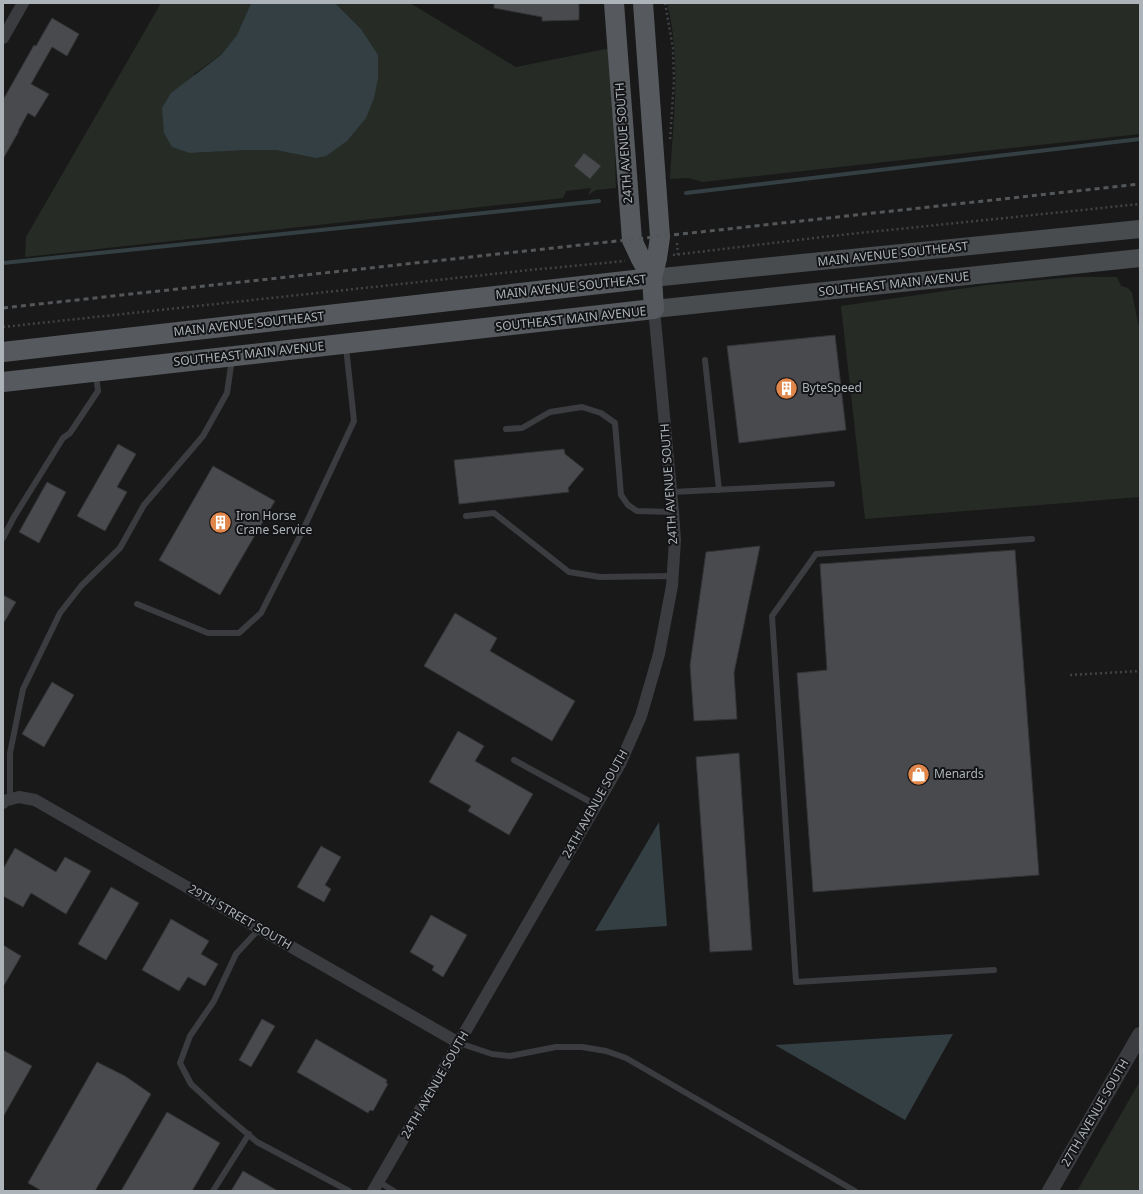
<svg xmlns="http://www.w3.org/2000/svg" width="1143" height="1194" viewBox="0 0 1143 1194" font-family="'Noto Sans',sans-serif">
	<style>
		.green { fill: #262c25 }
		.water { fill: #333f42 }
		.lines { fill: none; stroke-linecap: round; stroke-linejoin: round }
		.stream { stroke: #333f42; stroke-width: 4 }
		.building { fill: #484a4d; stroke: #333436 }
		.path { stroke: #404346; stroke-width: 2.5; stroke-dasharray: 2 3; stroke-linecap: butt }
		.service { stroke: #3a3c3f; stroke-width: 6 }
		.minor { stroke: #3a3c3f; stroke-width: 12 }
		.tertiary { stroke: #3a3c3f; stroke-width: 16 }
		.secondary { stroke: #484c4f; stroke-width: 18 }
		.primary { stroke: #565a5e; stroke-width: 20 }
		.rail { stroke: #53575a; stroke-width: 3; stroke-dasharray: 5 4; stroke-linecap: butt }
		.labels { text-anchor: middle; stroke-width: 4; stroke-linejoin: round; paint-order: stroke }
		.street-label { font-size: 12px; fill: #acb4b9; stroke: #141416 }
		.poi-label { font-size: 12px; fill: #acb4b9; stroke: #141416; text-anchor: start }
	</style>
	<rect width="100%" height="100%" fill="#19191a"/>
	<path class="green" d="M161,3h90l-14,32 -16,20 -27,19 -4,79 57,-3h28l41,8 45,-129 -26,-26h75l106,64 95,-19 5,140 -20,2 -8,5 3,-7 -25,3 -3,7 -538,59 1,-20z
		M667,3h473v131l-438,48 -13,-4 -19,1c3,-59 12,-118 -3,-176z
		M1074,277h43l4,9 7,2 4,5 8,39v165l-275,22 -24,-213 146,-21z
		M1140,1081v110h-63z"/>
	<path class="water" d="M251,3h84l26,26 17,26v23l-4,20 -8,20 -19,23 -21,15 -10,2 -41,-8h-28l-57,3 -18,-6 -8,-14 -2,-25 9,-15 50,-38 16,-20z
		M659,822l8,104 -72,5z
		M953,1034l-48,86 -130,-75z"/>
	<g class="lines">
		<path class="stream" d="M686,193l454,-54
			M3,263l596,-62"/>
	</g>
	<path class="building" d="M494,3h85v17l-37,1v-4l-48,-9z
		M52,18l27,16 -12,22 -15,-9 -21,37 18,10 -14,23 -7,-4 -10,18h1l-16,28v-59l31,-55 2,1z
		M584,153l17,13 -11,13 -16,-13z
		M835,335l11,95 -107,13 -12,-97z
		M118,444l18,10 -19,33 10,5 -22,39 -28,-15z
		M564,449l1,5 19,15 -16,19 1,4 -110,12 -5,-44z
		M213,466l62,35 -55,94 -61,-35z
		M47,482l19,10 -27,51 -20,-11z
		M760,546l-26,127 3,46 -43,2 -4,-56 16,-113z
		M1015,550l24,325 -226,17 -16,-219 30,-3 -7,-106z
		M3,595l13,7 -13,22z
		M455,613l42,25 -7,13 85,50 -23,40 -128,-75z
		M52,682l22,13 -30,52 -22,-13z
		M458,731l26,15 -9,15 58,33 -24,41 -41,-24 3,-5 -42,-24z
		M739,753l13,197 -42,2 -14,-195z
		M321,846l20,11 -16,28 6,4 -7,13 -27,-15z
		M15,848l41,24 9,-15 26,14 -25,43 -35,-21 -8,14 -20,-11v-27z
		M111,887l28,16 -33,57 -28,-16z
		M431,915l36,20 -24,42 -11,-7 2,-4 -24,-14z
		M171,919l38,22 -8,13 17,10 -13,22 -17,-9 -9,14 -37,-21z
		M3,945l18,11 -18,31z
		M262,1019l13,7 -24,41 -12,-7z
		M316,1039l71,41 -1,3 2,1 -15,27 -3,-1 -2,3 -71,-41z
		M3,1050l29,16 -29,51z
		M97,1062l28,14 26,18 -56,97h-53l-14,-8z
		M167,1112l53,31 -28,48h-71z
		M243,1171l35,20h-47z"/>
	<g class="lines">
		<path class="path" d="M665,3l8,45 1,32 -4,61
			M677,243l1,12
			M673,255l158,-19 309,-32
			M3,327l527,-57 95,-9
			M1070,675l70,-4"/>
		<path class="service" d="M705,360l14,130
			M506,429l16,-1 28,-16 32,-5 19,6 14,10 6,72 7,10 9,6 36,1
			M672,492l160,-8
			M466,516l28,-3 75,59 31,5 73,-1
			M3,538l11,-21 49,-79 7,-5 28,-42 -2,-16
			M137,604l71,29h31l22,-20 41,-81 52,-111 -8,-74
			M514,760l82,45
			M10,799v-46l13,-64 37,-76 21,-27 39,-38 24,-43 59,-69 24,-43 5,-34
			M260,928l-24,26 -22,47 -24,35 -10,27 11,21 26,24 40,34 92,49
			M994,970l-198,12 -24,-366 44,-62 216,-15
			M459,1043l33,11 18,2 46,-9h26l24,4 20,7 229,133
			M379,1182l15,9
			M213,1191l36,-57"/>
		<path class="minor" d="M3,38l20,-35
			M3,803l1,-2 15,-4 16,3 424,243
			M373,1191l247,-427 21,-48 18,-62 13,-68 3,-46 -2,-28 -19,-203"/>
		<path class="tertiary" d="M1050,1191l90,-156"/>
		<path class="secondary" d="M652,278l488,-49
			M654,309l486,-51"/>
		<path class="primary" d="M614,3l18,237 9,19 11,19
			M3,352l649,-74
			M3,382l651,-73 -2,-31 5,-20 3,-21 -17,-234"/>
		<path class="rail" d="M3,308l1137,-124"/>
	</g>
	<defs>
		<symbol id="building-disc" viewBox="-11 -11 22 22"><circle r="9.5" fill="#e1864a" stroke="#141416"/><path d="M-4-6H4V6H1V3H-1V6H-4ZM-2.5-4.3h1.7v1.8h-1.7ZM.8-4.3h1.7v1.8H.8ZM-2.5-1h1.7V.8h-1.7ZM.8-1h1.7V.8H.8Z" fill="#fff"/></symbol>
		<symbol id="shop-disc" viewBox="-11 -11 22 22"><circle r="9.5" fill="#e1864a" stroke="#141416"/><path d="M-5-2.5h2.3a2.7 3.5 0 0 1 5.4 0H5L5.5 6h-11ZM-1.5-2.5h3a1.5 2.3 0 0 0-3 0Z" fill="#fff"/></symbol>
	</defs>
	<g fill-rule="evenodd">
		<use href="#building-disc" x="774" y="376" width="25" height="25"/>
		<use href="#building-disc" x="208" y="510" width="25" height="25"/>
		<use href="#shop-disc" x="906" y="762" width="25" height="25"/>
	</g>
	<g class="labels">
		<g class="street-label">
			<text transform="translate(624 143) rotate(-94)" y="4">24TH AVENUE SOUTH</text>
			<text transform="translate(893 254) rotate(-6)" y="4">MAIN AVENUE SOUTHEAST</text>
			<text transform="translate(894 284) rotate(-6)" y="4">SOUTHEAST MAIN AVENUE</text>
			<text transform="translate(571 287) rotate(-6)" y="4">MAIN AVENUE SOUTHEAST</text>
			<text transform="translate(571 319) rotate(-6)" y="4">SOUTHEAST MAIN AVENUE</text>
			<text transform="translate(249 324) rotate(-6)" y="4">MAIN AVENUE SOUTHEAST</text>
			<text transform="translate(249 354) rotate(-6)" y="4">SOUTHEAST MAIN AVENUE</text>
			<text transform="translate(669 484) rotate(-94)" y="4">24TH AVENUE SOUTH</text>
			<text transform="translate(595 804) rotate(-61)" y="4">24TH AVENUE SOUTH</text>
			<text transform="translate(240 917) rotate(30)" y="4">29TH STREET SOUTH</text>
			<text transform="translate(435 1085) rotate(-60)" y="4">24TH AVENUE SOUTH</text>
			<text transform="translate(1095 1113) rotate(-60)" y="4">27TH AVENUE SOUTH</text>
		</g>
		<g class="poi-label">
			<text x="802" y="392">ByteSpeed</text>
			<text x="236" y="520">Iron Horse<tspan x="236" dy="14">Crane Service</tspan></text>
			<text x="934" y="778">Menards</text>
		</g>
	</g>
	<rect width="1143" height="1194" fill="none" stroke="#acb4b9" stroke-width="8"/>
</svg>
